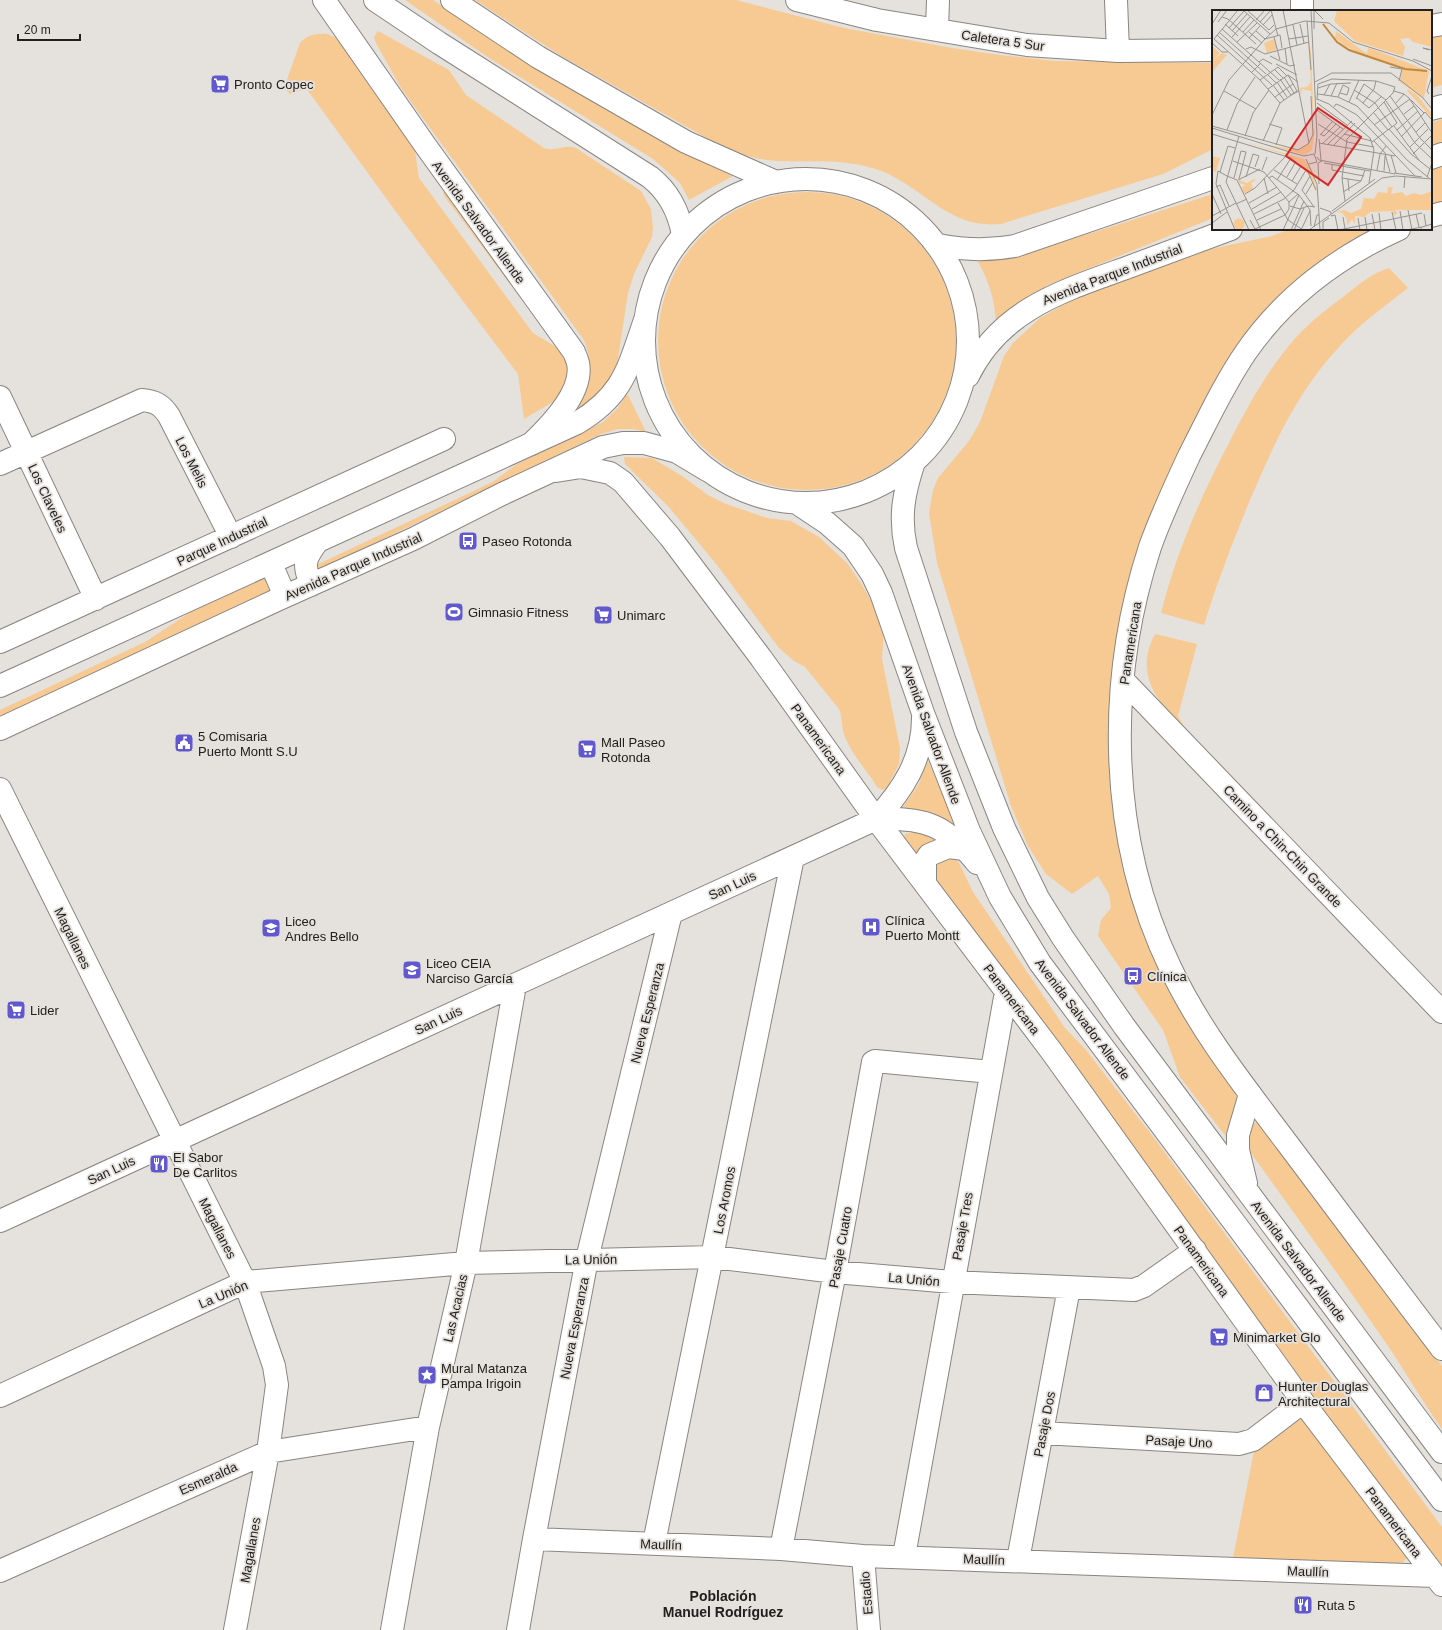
<svg xmlns="http://www.w3.org/2000/svg" width="1442" height="1630" viewBox="0 0 1442 1630" font-family="Arial,sans-serif">
	<style>
		.green { fill: #f7ca93 }
		.lines { fill: none; stroke-linecap: round; stroke-linejoin: round }
		.minor-casing { stroke: #898581; stroke-width: 24 }
		.major-casing { stroke: #898581; stroke-width: 24 }
		.highway-casing { stroke: #898581; stroke-width: 24 }
		.minor { stroke: #fff; stroke-width: 22 }
		.major { stroke: #fff; stroke-width: 22 }
		.highway { stroke: #fff; stroke-width: 22 }
		.labels { text-anchor: middle; stroke-width: 3.5; stroke-linejoin: round; paint-order: stroke }
		.street-label { font-size: 13px; fill: #22201f; stroke: #e5e1dc }
		.poi-label { font-size: 13px; fill: #22201f; stroke: #e5e1dc; text-anchor: start }
		.neighbourhood-label { font-size: 14px; font-weight: bold; fill: #22201f; stroke: #e5e1dc }
		.inset-river { fill: none; stroke: #c1893d; stroke-width: 2 }
		.inset-road { fill: none; stroke: #979490; stroke-width: 1 }
		.view { fill: #d62828; fill-opacity: 0.15; stroke: #d62828; stroke-width: 2 }
		.inset-edge { fill: none; stroke: #22201f; stroke-width: 2 }
	</style>
	<rect width="100%" height="100%" fill="#e5e1dc"/>
	<path class="green" d="M405,0h28l101,66 152,87 47,23 -44,24 -9,-17 -27,-24 -164,-101z
		M475,0h261l108,28 108,20 48,7 56,6 157,2v86l-50,25 -162,50c-51,5 -74,-33 -117,-52 -34,-14 -66,-10 -102,-11 -18,0 -37,-5 -54,-11l-165,-93z
		M378,31l71,39 17,25 78,53c12,4 21,-4 32,0l65,43 10,18 2,19 -1,9 -18,37 -6,19 -11,72 -4,10 -18,25 -25,14c19,-25 26,-43 14,-74l-183,-252 -25,-45 -2,-6z
		M327,34l8,3 11,10 68,97 5,34 114,155 28,17 6,8 1,9 -2,15 -10,18 -32,19 -6,-45 -116,-154 -96,-132 -16,6 -6,-6 16,-45c7,-8 16,-10 27,-9z
		M1442,36v49l-11,3v-50z
		M1442,119v23l-11,3v-22z
		M1442,165v38l-11,3v-37z
		M446,190l77,109 -4,-3 -74,-99 -2,-4z
		M658 341a149 149 0 1 1 298 0a149 149 0 1 1-298 0Z
		M1213,194v24l-165,67 -36,25 -16,14c-1,-24 -7,-43 -19,-64l78,-17 40,-11z
		M1290,229h84l-24,13 -105,96 -130,317 -4,38v54l23,154 12,38 9,19 82,134 -7,45 -3,1 -47,-61 -17,-47 -65,-94 3,-16 10,-12 -2,-14 -11,-18 -26,18 -26,-20 -18,-28 -17,-40 -74,-243 -8,-50 4,-23 5,-12 31,-37 11,-19 24,-66 9,-13 27,-25 36,-20 135,-49 61,-13z
		M1389,268l19,20c-24,19 -49,36 -69,59 -43,47 -64,95 -89,153 -17,41 -33,83 -46,125l-43,-12c15,-60 40,-117 69,-172 19,-38 41,-77 71,-109 13,-13 27,-24 42,-35 14,-11 29,-24 46,-29z
		M626,395h2l18,37 -12,-3h-16l-17,5 -286,138 -3,-5 166,-78 16,-8 23,-17 86,-42 15,-14z
		M624,457l28,1 30,18 26,19 18,9 41,14 24,3 28,16 28,26 15,22 16,28 6,18 -2,28 18,89 -1,16 -12,24 -4,2 -6,-3c-10,-17 -25,-32 -32,-50 -4,-9 -2,-19 -6,-28l-34,-42 -11,-6 -15,-13 -62,-83 -49,-59 -43,-42z
		M265,578l13,10 -278,130v-8l145,-68 55,-36z
		M1155,634l42,10 -19,72 8,14 -1,1c-26,-29 -52,-55 -30,-97z
		M927,759l35,79 -64,-24 21,-30z
		M918,831l9,2 13,9 -21,14 -15,-19 1,-3z
		M953,856l6,7 14,29 92,136 21,22 68,88 288,389v42l-129,-171 -381,-523 -1,-12z
		M1257,1122l4,2 181,242v63c-20,-28 -37,-58 -56,-86 -44,-64 -90,-127 -135,-190 -3,-9 -2,-23 3,-30z
		M1301,1413l104,138 2,7 -4,4 -9,3 -161,-7 22,-112z"/>
	<g class="lines">
		<defs>
			<path id="minor" d="M324,0l101,145 149,207c1,3 3,7 4,11 6,29 -28,63 -47,81
				M797,0l80,20 150,25 91,6 95,-1
				M1116,0l2,51
				M1302,0v11
				M1431,26l11,-2
				M937,30l1,-30
				M1431,216l11,-3
				M1399,229c-60,27 -115,68 -153,123 -22,32 -39,69 -57,104 -14,30 -28,60 -39,91 -44,135 -42,291 20,420 30,64 75,120 117,176 52,69 103,138 155,206
				M0,397l96,202
				M0,464l142,-64c13,1 20,5 27,16l62,121
				M556,471l25,-4 29,6 13,9 47,55 91,121 115,161 176,233 251,350 139,183
				M0,642l444,-203
				M1123,680l319,332
				M0,789l245,493 29,84 3,19 -9,67 -33,178
				M0,1221l876,-402
				M0,1396l245,-114 221,-19 247,-6 122,15 117,10 182,8 10,-4 51,-36
				M1042,1433l197,11 14,-4 50,-38
				M534,1539l247,10 82,7 572,20
				M654,1543l139,-686
				M781,1549l54,-277 38,-210 2,-1 116,11
				M863,1556l6,74
				M904,1556l102,-564
				M1018,1560l51,-272
				M0,1571l268,-119 160,-25
				M392,1630l36,-203 38,-164 49,-278
				M518,1630l16,-91 53,-280 84,-346"/>
			<path id="major" d="M271,564l14,32
				M311,585c-8,-21 -7,-25 6,-43
				M0,686l577,-263c47,-28 51,-55 68,-103
				M0,729l279,-130 134,-60 89,-45 101,-47 20,-4h21l33,9 30,18"/>
			<path id="highway" d="M375,0l64,43 211,134c19,15 29,35 33,58
				M452,0l86,57 148,85 90,40
				M1431,109l11,-3
				M1431,158l11,-4
				M644 341a162 162 0 1 1 324 0a162 162 0 1 1-324 0Z
				M938,245c26,5 50,6 77,1l198,-68
				M968,376c32,-66 94,-85 158,-108 35,-13 70,-26 105,-39
				M914,462c-10,30 -15,54 -8,86l60,184 38,96 34,70 25,40 61,88 318,426
				M797,503l30,20 26,23 19,28 9,19 42,120 46,118 31,66 40,66 402,537
				M876,819c49,-2 70,6 101,44
				M876,819c27,-29 47,-60 47,-101
				M925,883v-22l4,-6 19,-8 17,2
				M1246,1183l-8,-33v-15l12,-41"/>
		</defs>
		<use href="#minor" class="minor-casing"/>
		<use href="#major" class="major-casing"/>
		<use href="#highway" class="highway-casing"/>
		<use href="#minor" class="minor"/>
		<use href="#major" class="major"/>
		<use href="#highway" class="highway"/>
	</g>
	<defs>
		<symbol id="supermarket-square" viewBox="-11 -11 22 22"><rect x="-9" y="-9" width="18" height="18" rx="4" fill="#6158d0" stroke="#e5e1dc"/><path d="M-6-5.5h2.5l.6 2H6L4.5 2H-2.5L-4.4-4H-6ZM-1.5 3.2a1.3 1.3 0 1 0 .1 0ZM3 3.2a1.3 1.3 0 1 0 .1 0Z" fill="#fff"/></symbol>
		<symbol id="bus-square" viewBox="-11 -11 22 22"><rect x="-9" y="-9" width="18" height="18" rx="4" fill="#6158d0" stroke="#e5e1dc"/><path d="M-5-6H5V4H4V6H2V4H-2V6H-4V4H-5ZM-3.5-4V0h7V-4ZM-3.5 1.2v1.5H-2V1.2ZM2 1.2v1.5H3.5V1.2Z" fill="#fff"/></symbol>
		<symbol id="stadium-square" viewBox="-11 -11 22 22"><rect x="-9" y="-9" width="18" height="18" rx="4" fill="#6158d0" stroke="#e5e1dc"/><path d="M0-5a6.5 5 0 1 0 0 10a6.5 5 0 1 0 0-10ZM-3.5-1.8h7v3.6h-7Z" fill="#fff"/></symbol>
		<symbol id="civic-square" viewBox="-11 -11 22 22"><rect x="-9" y="-9" width="18" height="18" rx="4" fill="#6158d0" stroke="#e5e1dc"/><path d="M-.6-6.5H3V-4.5H.6V-3L4-1V1h2V6H-6V1h2V-1L-.6-3ZM-1.2 2.5V6h2.4V2.5Z" fill="#fff"/></symbol>
		<symbol id="hospital-square" viewBox="-11 -11 22 22"><rect x="-9" y="-9" width="18" height="18" rx="4" fill="#6158d0" stroke="#e5e1dc"/><path d="M-5-5h3v3.5h4V-5h3V5h-3V1.5h-4V5h-3Z" fill="#fff"/></symbol>
		<symbol id="school-square" viewBox="-11 -11 22 22"><rect x="-9" y="-9" width="18" height="18" rx="4" fill="#6158d0" stroke="#e5e1dc"/><path d="M0-5L7-2L0 1L-7-2ZM-4 1L0 2.5L4 1V4Q0 6-4 4Z" fill="#fff"/></symbol>
		<symbol id="restaurant-square" viewBox="-11 -11 22 22"><rect x="-9" y="-9" width="18" height="18" rx="4" fill="#6158d0" stroke="#e5e1dc"/><path d="M-5-6h1v4h1v-4h1v4h1v-4h1v5L-1.5 .5V6h-2V.5L-5-1ZM5-6V6H3V1.5H1.5Q1.5-4 5-6Z" fill="#fff"/></symbol>
		<symbol id="sight-square" viewBox="-11 -11 22 22"><rect x="-9" y="-9" width="18" height="18" rx="4" fill="#6158d0" stroke="#e5e1dc"/><path d="M0-6L1.8-2.2L6-1.7L2.9 1.2L3.7 5.4L0 3.3L-3.7 5.4L-2.9 1.2L-6-1.7L-1.8-2.2Z" fill="#fff"/></symbol>
		<symbol id="shop-square" viewBox="-11 -11 22 22"><rect x="-9" y="-9" width="18" height="18" rx="4" fill="#6158d0" stroke="#e5e1dc"/><path d="M-5-2.5h2.3a2.7 3.5 0 0 1 5.4 0H5L5.5 6h-11ZM-1.5-2.5h3a1.5 2.3 0 0 0-3 0Z" fill="#fff"/></symbol>
	</defs>
	<g fill-rule="evenodd">
		<use href="#supermarket-square" x="209" y="73" width="22" height="22"/>
		<use href="#bus-square" x="457" y="530" width="22" height="22"/>
		<use href="#stadium-square" x="443" y="601" width="22" height="22"/>
		<use href="#supermarket-square" x="592" y="604" width="22" height="22"/>
		<use href="#civic-square" x="173" y="732" width="22" height="22"/>
		<use href="#supermarket-square" x="576" y="738" width="22" height="22"/>
		<use href="#hospital-square" x="860" y="916" width="22" height="22"/>
		<use href="#school-square" x="260" y="917" width="22" height="22"/>
		<use href="#school-square" x="401" y="959" width="22" height="22"/>
		<use href="#bus-square" x="1122" y="965" width="22" height="22"/>
		<use href="#supermarket-square" x="5" y="999" width="22" height="22"/>
		<use href="#restaurant-square" x="148" y="1153" width="22" height="22"/>
		<use href="#supermarket-square" x="1208" y="1326" width="22" height="22"/>
		<use href="#sight-square" x="416" y="1364" width="22" height="22"/>
		<use href="#shop-square" x="1253" y="1382" width="22" height="22"/>
		<use href="#restaurant-square" x="1292" y="1594" width="22" height="22"/>
	</g>
	<g class="labels">
		<g class="street-label">
			<text transform="translate(1003 40) rotate(8)" y="5">Caletera 5 Sur</text>
			<text transform="translate(479 222) rotate(54)" y="5">Avenida Salvador Allende</text>
			<text transform="translate(1112 274) rotate(-21)" y="5">Avenida Parque Industrial</text>
			<text transform="translate(192 462) rotate(63)" y="5">Los Melis</text>
			<text transform="translate(48 498) rotate(65)" y="5">Los Claveles</text>
			<text transform="translate(222 541) rotate(-25)" y="5">Parque Industrial</text>
			<text transform="translate(353 566) rotate(-24)" y="5">Avenida Parque Industrial</text>
			<text transform="translate(1130 643) rotate(-81)" y="5">Panamericana</text>
			<text transform="translate(932 734) rotate(70)" y="5">Avenida Salvador Allende</text>
			<text transform="translate(819 739) rotate(54)" y="5">Panamericana</text>
			<text transform="translate(1283 846) rotate(46)" y="5">Camino a Chin-Chin Grande</text>
			<text transform="translate(732 885) rotate(-25)" y="5">San Luis</text>
			<text transform="translate(73 938) rotate(64)" y="5">Magallanes</text>
			<text transform="translate(1012 999) rotate(53)" y="5">Panamericana</text>
			<text transform="translate(647 1013) rotate(-76)" y="5">Nueva Esperanza</text>
			<text transform="translate(1083 1019) rotate(53)" y="5">Avenida Salvador Allende</text>
			<text transform="translate(438 1020) rotate(-25)" y="5">San Luis</text>
			<text transform="translate(111 1170) rotate(-25)" y="5">San Luis</text>
			<text transform="translate(724 1200) rotate(-79)" y="5">Los Aromos</text>
			<text transform="translate(962 1226) rotate(-80)" y="5">Pasaje Tres</text>
			<text transform="translate(218 1228) rotate(63)" y="5">Magallanes</text>
			<text transform="translate(840 1247) rotate(-80)" y="5">Pasaje Cuatro</text>
			<text transform="translate(591 1259) rotate(-1)" y="5">La Unión</text>
			<text transform="translate(1202 1261) rotate(54)" y="5">Panamericana</text>
			<text transform="translate(1299 1261) rotate(53)" y="5">Avenida Salvador Allende</text>
			<text transform="translate(914 1279) rotate(5)" y="5">La Unión</text>
			<text transform="translate(223 1294) rotate(-23)" y="5">La Unión</text>
			<text transform="translate(455 1308) rotate(-77)" y="5">Las Acacias</text>
			<text transform="translate(574 1328) rotate(-79)" y="5">Nueva Esperanza</text>
			<text transform="translate(1044 1424) rotate(-79)" y="5">Pasaje Dos</text>
			<text transform="translate(1179 1441) rotate(3)" y="5">Pasaje Uno</text>
			<text transform="translate(208 1478) rotate(-24)" y="5">Esmeralda</text>
			<text transform="translate(1394 1522) rotate(53)" y="5">Panamericana</text>
			<text transform="translate(661 1544) rotate(2)" y="5">Maullín</text>
			<text transform="translate(250 1550) rotate(-80)" y="5">Magallanes</text>
			<text transform="translate(984 1559) rotate(2)" y="5">Maullín</text>
			<text transform="translate(1308 1571) rotate(2)" y="5">Maullín</text>
			<text transform="translate(866 1593) rotate(-95)" y="5">Estadio</text>
		</g>
		<g class="poi-label">
			<text x="234" y="89">Pronto Copec</text>
			<text x="482" y="546">Paseo Rotonda</text>
			<text x="468" y="617">Gimnasio Fitness</text>
			<text x="617" y="620">Unimarc</text>
			<text x="198" y="741">5 Comisaria<tspan x="198" dy="15">Puerto Montt S.U</tspan></text>
			<text x="601" y="747">Mall Paseo<tspan x="601" dy="15">Rotonda</tspan></text>
			<text x="885" y="925">Clínica<tspan x="885" dy="15">Puerto Montt</tspan></text>
			<text x="285" y="926">Liceo<tspan x="285" dy="15">Andres Bello</tspan></text>
			<text x="426" y="968">Liceo CEIA<tspan x="426" dy="15">Narciso García</tspan></text>
			<text x="1147" y="981">Clínica</text>
			<text x="30" y="1015">Lider</text>
			<text x="173" y="1162">El Sabor<tspan x="173" dy="15">De Carlitos</tspan></text>
			<text x="1233" y="1342">Minimarket Glo</text>
			<text x="441" y="1373">Mural Matanza<tspan x="441" dy="15">Pampa Irigoin</tspan></text>
			<text x="1278" y="1391">Hunter Douglas<tspan x="1278" dy="15">Architectural</tspan></text>
			<text x="1317" y="1610">Ruta 5</text>
		</g>
		<g class="neighbourhood-label">
			<text x="723" y="1601">Población<tspan x="723" dy="16">Manuel Rodríguez</tspan></text>
		</g>
	</g>
	<g transform="translate(1212 10)">
		<rect width="220" height="220" fill="#e5e1dc"/>
		<path d="M125,0h95v37l-19,-5 -4,-4 -9,1 5,8 -2,9 -48,-15 -21,-20zM124,21l31,23 1,-6 4,1 57,22 -5,27 -24,-16 2,-15 -35,-10 -22,-11 -10,-8zM96,28l3,15 3,74 -3,-36 -9,-2 -1,6 -1,-7 7,-1 4,-5zM62,29l3,10 -10,4 -3,-10zM0,36l8,7 -6,6 8,-6 5,2 -15,17zM196,79l9,6 15,19v4l-25,-27zM103,117l-3,23 -7,5 -42,-11 35,6 11,-7zM27,130l65,19 9,13 4,23 -6,-17 -13,-16 -15,-8zM0,146l8,2 -4,14 -4,-2zM42,169l2,1 -5,3 2,6 -10,5 -1,-7 4,-2 -7,-2v-3l8,3zM176,177h5l-2,7 11,-2 4,4 8,-3 7,2 11,-4 -2,7 2,12h-36l1,4 -3,1 -1,-4 -23,1 -6,5 -9,-1v8l-3,-5 -5,7v-7l-5,-6 -6,-1 8,-2 7,3 10,-4 3,-11 10,1 4,-7 9,1zM21.5 214a5.5 5.5 0 1 1 11 0a5.5 5.5 0 1 1-11 0Z" fill="#f7ca93"/>
		<path class="inset-river" d="M111,14l14,18 12,8 56,19 22,2"/>
		<path class="inset-road" d="M26,0l-24,29 46,41 20,23M31,0l27,24M35,0l22,20 5,-5M59,0l7,26M71,0l26,133M99,0l6,126 -2,18M102,0v19M102,0l9,9M10,7l6,2 28,25M44,10l9,-10M95,11l4,49M6,12l9,-12M48,12l11,-12M0,14l9,-14M13,14l13,12M88,14l4,19M51,15l9,-10M81,15l4,20M17,18l15,-17M10,19l57,51M20,21l15,-17M44,21l9,8 15,-4 2,13M7,22l47,42M31,22l11,-12M37,22l13,11M5,25l55,50M20,27l18,-20M62,27l6,23M37,28l11,-12M77,29l19,-3M25,32l20,-19M0,33l10,9h6M73,38l2,16M34,39l5,-2 14,7 44,-12M217,40l-6,-2 9,2M58,46l20,10 5,-1M201,49l19,7M47,52l4,-3 9,5M64,54l21,11M178,57l12,2 -3,12M62,59l9,9M39,63l10,-10M179,63l32,25 9,11M55,64l9,9M72,67l10,16M68,69l11,16 8,-4M48,70l18,-13 9,9M65,72l10,15M103,72l17,-9h59M61,75l11,15M106,78l13,-4 20,-1M56,79l20,-14 10,7M142,80l21,13 17,24M12,81l32,18M182,81l10,3 5,4 23,35M128,83l7,2 2,-7 -6,-3M106,84l20,3 19,9 50,54 22,18M217,84l-2,-3 5,-15M112,85l6,-11M119,86l6,-13M178,86l30,42 12,12M63,87l18,-13M126,87l5,-12M145,88l12,10 13,-12M105,89l12,5 41,34 4,12 -5,33M144,89l8,-15 22,16M105,90l1,-16 14,-5 44,2 19,6 -2,6 -46,46 -5,39 3,23M199,90l13,13M174,91l29,42 17,16M137,92l10,-22M105,93l30,22M151,93l11,-14 2,-8M184,93l8,-9M122,97l2,-3 5,2 16,9 58,61M105,100l26,19M162,103l14,17M192,104l10,-8M0,105l17,-35 36,-41 11,-10 29,-8 24,2 24,19 60,19 19,10M57,114l13,4 -6,17M106,114l29,18 27,5M162,115l36,-26M0,116l86,24 10,-6 5,-9 -2,-39M182,116l25,34M0,118l81,25 11,3 10,-2 3,8 -8,2M177,119l22,25 19,15M15,120l10,-26 18,-27M185,120l21,-19M204,122l9,-9M0,124l79,24 17,14 8,18M108,124l4,2 12,-12M109,124l12,-13M132,124l28,7M27,126l-13,46 23,48M33,126l8,-23 16,-23M189,127l24,-25 7,8M107,129l2,21M51,131l17,-38 17,-12 -9,-16M162,131l13,14M160,132l25,-19 -13,-21M107,133l76,13M110,134l18,-17M115,135l25,-24M121,136l22,-23M198,137l18,-18M173,144l5,18M201,144l19,-19M179,145l5,18M105,147l2,3 76,14M94,149l11,25 3,46M21,151l31,11 25,30v7l-4,6 -30,14 -5,-9M112,153l46,8M120,155v5l32,6M50,160l5,-13M62,160l23,14M165,160l3,-16 6,-8M172,161l1,-15M8,162l8,-26 7,2M182,163l28,4M15,166l-9,-5 -2,13 19,46M15,166l10,4 24,50M98,166l-8,14 12,17M34,167l7,-23 6,2 -4,11M75,167l9,-16M215,167l5,-14M22,168l7,-27 5,1 -7,27M52,168l4,16M57,168l3,-2 27,19 11,15 1,16M130,168l19,3M136,169l1,12M26,170l22,-11M65,170l14,-22M80,171l9,-15M107,174l-1,-21 4,-2M4,177l4,-2 9,21M192,178l1,-12M131,182l18,-11 4,-11M0,184l9,20M33,184l10,-6 31,-32M94,184l7,-12M77,192l9,-8M37,193l28,-16M66,193l10,17 15,10M24,194l11,-5M78,196l10,3 8,-3 7,1M108,198l11,4v2M40,199l29,-17M196,200l4,20M120,201l43,-32M188,201l3,19M180,202l4,18M167,203l2,17M42,204l30,-15 10,-9 12,-20M160,204l3,16M204,204l3,13M212,204l2,12M0,206l24,-13M119,206l4,-1 3,15M131,207l2,12M153,207l2,13M146,208l2,12M45,210l24,-11M0,213l15,-11M102,217l3,-12h2M71,220l16,-35M79,220l13,-29M82,220l10,-22M89,220l9,-19M97,220l73,-52 14,-2 36,3M111,220v-8l6,-4M127,220l83,-17M194,220l16,-3M208,220l2,-3 10,-3"/>
		<path class="view" d="M106,98l43,29 -33,48 -42,-29z"/>
		<rect width="220" height="220" class="inset-edge"/>
	</g>
	<path d="M18 34v6h62v-6" fill="none" stroke="#22201f" stroke-width="2"/>
	<text x="24" y="34" font-size="12" fill="#22201f" stroke="#e5e1dc" stroke-width="3" paint-order="stroke">20 m</text>
</svg>
